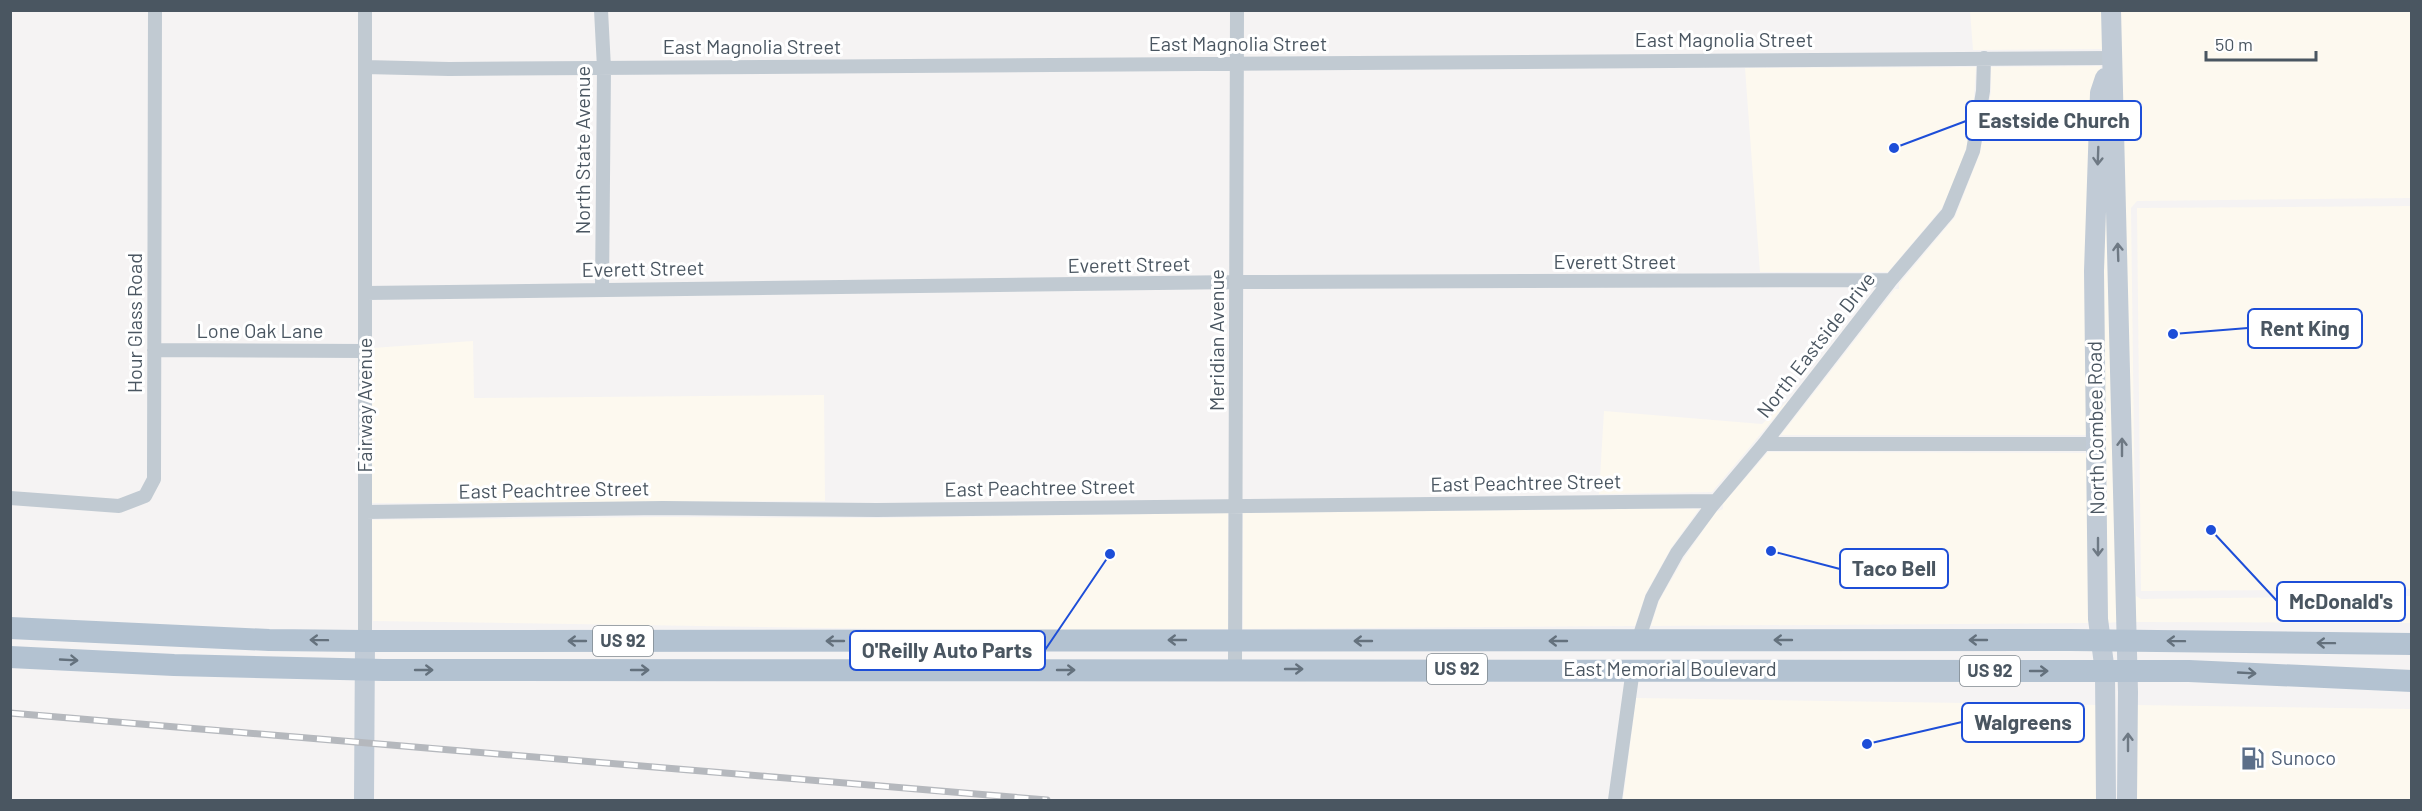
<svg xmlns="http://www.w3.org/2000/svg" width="2422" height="811" viewBox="0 0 2422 811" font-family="Barlow,sans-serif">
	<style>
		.commercial { fill: #fdf9ef }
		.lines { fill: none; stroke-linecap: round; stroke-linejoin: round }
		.street { stroke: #c1cad2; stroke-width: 14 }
		.secondary { stroke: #c1cbd6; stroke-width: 20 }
		.primary { stroke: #b3c2d1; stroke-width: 22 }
		.rail-casing { stroke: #b5b8bd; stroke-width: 7 }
		.rail { stroke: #fff; stroke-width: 4.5; stroke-dasharray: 14; stroke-linecap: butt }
		.oneway { stroke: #6e7984 }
		.oneway2 { stroke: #64717d }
		.labels { text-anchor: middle; stroke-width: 6; stroke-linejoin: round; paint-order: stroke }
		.shield { fill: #fff; stroke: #808990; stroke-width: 1.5 }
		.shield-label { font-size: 18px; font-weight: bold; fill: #4a5661 }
		.street-label { font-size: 20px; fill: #4a5661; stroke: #fff }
		.service-label { font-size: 20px; fill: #4e5e75; stroke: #fff; text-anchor: start }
		.leader { fill: none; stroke: #1d4ed8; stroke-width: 2 }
		.callout-dot { fill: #1d4ed8; stroke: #fff; stroke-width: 2 }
		.callout { fill: #fff; stroke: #1d4ed8; stroke-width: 2 }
		.callout-label { font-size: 21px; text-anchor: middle; font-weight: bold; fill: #4a5661 }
	</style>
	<rect width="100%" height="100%" fill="#f5f3f3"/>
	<path class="commercial" d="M1970,11h133l1,38 -131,1z
		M2118,11h293v187l-274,3 -6,7 5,388 5,3 270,-3v27l-277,-1z
		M2101,66l-8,25 -3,344h-309l114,-146h4v-5l56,-67 25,-64 11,-61v-25z
		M1976,67l-3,45 -7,37 -12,33 -12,26 -54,64h-128l-15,-204z
		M2106,125l13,497 -13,1 -5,-352z
		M2411,206v383l-270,2 -4,-383z
		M473,341l1,57 350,-3 1,106 -453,2v-155z
		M1789,400l-77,92 -113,2 5,-83 158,13z
		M1768,452l322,1 1,170 -440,3 8,-25 25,-43 32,-46 7,-3v-5z
		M1635,509h64l-28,39 -25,45 -11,33 -392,3v-116z
		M1228,513v116l-209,2 -646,-10 -1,-101 291,-3 214,1z
		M1636,698l462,7 1,95h-476z
		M2135,705l276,4v91h-277z"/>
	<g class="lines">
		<path class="street" d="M365,10v631
			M601,10l3,58 -2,221
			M365,67l84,2 1663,-11
			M366,293l871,-11 654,-2
			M154,350l211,1
			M1764,444h333
			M10,498l109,8 26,-10 9,-17 1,-469
			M365,512l298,-4 214,2 839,-9
			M1638,641l14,-43 25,-45 34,-46 53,-63 127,-164 57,-67 25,-62 10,-60 1,-33
			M1235,669l2,-659
			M1615,800l18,-131"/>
		<path class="secondary" d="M2111,10l17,682 -1,108
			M2105,78l-5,15 -6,178 4,348 7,53 1,128
			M364,800l1,-159"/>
		<path class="primary" d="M10,628l259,12 96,1 1705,-1 342,4
			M10,657l164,8 209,5 1806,1 223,10"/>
		<defs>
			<path id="rail" d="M10,713l1037,87"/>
		</defs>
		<use href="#rail" class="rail-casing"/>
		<use href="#rail" class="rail"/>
	</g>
	<defs><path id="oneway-shaft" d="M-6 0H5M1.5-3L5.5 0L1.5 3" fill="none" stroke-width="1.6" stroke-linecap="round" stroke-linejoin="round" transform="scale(1.5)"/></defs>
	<g class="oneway">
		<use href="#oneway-shaft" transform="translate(2098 156) rotate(92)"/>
		<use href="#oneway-shaft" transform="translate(2118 252) rotate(-92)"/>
		<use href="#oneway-shaft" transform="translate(2122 447) rotate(-90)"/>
		<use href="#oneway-shaft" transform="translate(2098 547) rotate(90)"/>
		<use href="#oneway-shaft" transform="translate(2128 742) rotate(-90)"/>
	</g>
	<g class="oneway2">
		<use href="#oneway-shaft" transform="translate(319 640) rotate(-179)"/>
		<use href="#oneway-shaft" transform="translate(1177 640) rotate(180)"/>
		<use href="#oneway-shaft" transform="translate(1783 640) rotate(180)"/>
		<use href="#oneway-shaft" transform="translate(1978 640) rotate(180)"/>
		<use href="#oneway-shaft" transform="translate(577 641) rotate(-180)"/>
		<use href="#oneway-shaft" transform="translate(835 641) rotate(180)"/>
		<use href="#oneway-shaft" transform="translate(1363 641) rotate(-180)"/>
		<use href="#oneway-shaft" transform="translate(1558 641) rotate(180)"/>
		<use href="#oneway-shaft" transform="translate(2176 641) rotate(-179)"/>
		<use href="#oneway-shaft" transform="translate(2326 643) rotate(-179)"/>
		<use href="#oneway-shaft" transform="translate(69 660) rotate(3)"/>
		<use href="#oneway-shaft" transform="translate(1294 669)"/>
		<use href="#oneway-shaft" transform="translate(424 670)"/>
		<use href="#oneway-shaft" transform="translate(640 670)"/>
		<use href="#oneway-shaft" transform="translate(1066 670)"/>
		<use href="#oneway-shaft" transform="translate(2039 671)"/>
		<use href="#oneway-shaft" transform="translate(2247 673) rotate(3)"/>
	</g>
	<defs>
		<symbol id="fuel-bare" viewBox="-9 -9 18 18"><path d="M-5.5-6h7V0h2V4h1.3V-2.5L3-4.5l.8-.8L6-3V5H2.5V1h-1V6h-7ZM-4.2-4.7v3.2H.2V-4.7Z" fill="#5c6f8a" stroke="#fff" stroke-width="2.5" paint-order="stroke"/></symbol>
	</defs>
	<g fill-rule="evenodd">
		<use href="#fuel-bare" x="2236" y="742" width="33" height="33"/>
	</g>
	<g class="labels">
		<g class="shield">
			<rect x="593" y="626" width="60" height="30" rx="4.5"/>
			<rect x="1427" y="654" width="60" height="30" rx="4.5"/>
			<rect x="1960" y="656" width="60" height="30" rx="4.5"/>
		</g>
		<g class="shield-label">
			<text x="623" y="647">US 92</text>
			<text x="1457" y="675">US 92</text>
			<text x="1990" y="677">US 92</text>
		</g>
		<g class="street-label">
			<text x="1724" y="47">East Magnolia Street</text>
			<text x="1238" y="51">East Magnolia Street</text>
			<text x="752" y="54">East Magnolia Street</text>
			<text transform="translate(583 150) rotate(-90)" y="7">North State Avenue</text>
			<text x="1615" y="269">Everett Street</text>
			<text transform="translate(1129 265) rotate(-1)" y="7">Everett Street</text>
			<text transform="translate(643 269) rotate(-1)" y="7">Everett Street</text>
			<text transform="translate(135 323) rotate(-90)" y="7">Hour Glass Road</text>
			<text x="260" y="338">Lone Oak Lane</text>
			<text transform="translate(1217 340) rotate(-90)" y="7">Meridian Avenue</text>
			<text transform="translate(1816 345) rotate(-52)" y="7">North Eastside Drive</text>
			<text transform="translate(365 405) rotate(-90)" y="7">Fairway Avenue</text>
			<text transform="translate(2096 428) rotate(-91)" y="7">North Combee Road</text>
			<text transform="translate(1526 483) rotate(-1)" y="7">East Peachtree Street</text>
			<text transform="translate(1040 488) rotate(-1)" y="7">East Peachtree Street</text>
			<text transform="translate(554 490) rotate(-1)" y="7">East Peachtree Street</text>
			<text x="1670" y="676">East Memorial Boulevard</text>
		</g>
		<g class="service-label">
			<text x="2271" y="765">Sunoco</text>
		</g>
	</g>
	<path class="leader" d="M1894 148L1966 121M2173 334L2248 328M1771 551L1840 569M2211 530L2277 601M1110 554L1045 650M1867 744L1962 722"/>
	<g class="callout-dot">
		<circle cx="1894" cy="148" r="6"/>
		<circle cx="2173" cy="334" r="6"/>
		<circle cx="1771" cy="551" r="6"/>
		<circle cx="2211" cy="530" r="6"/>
		<circle cx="1110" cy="554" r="6"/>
		<circle cx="1867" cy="744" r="6"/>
	</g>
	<g class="callout">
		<rect x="1966" y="101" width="175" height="39" rx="6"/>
		<rect x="2248" y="309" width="114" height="39" rx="6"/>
		<rect x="1840" y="549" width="108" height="39" rx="6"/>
		<rect x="2277" y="582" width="128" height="39" rx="6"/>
		<rect x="850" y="631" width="195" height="39" rx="6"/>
		<rect x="1962" y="703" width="122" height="39" rx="6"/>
	</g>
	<g class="callout-label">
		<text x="2054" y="128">Eastside Church</text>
		<text x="2305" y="336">Rent King</text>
		<text x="1894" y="576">Taco Bell</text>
		<text x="2341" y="609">McDonald's</text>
		<text x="947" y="658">O'Reilly Auto Parts</text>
		<text x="2023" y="730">Walgreens</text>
	</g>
	<rect width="2422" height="811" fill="none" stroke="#4a5661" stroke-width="24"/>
	<path d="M2206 51v9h110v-9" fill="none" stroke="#4a5661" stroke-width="3"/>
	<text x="2215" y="51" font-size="18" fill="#4a5661" stroke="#ffffff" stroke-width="4.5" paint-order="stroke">50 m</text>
</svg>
